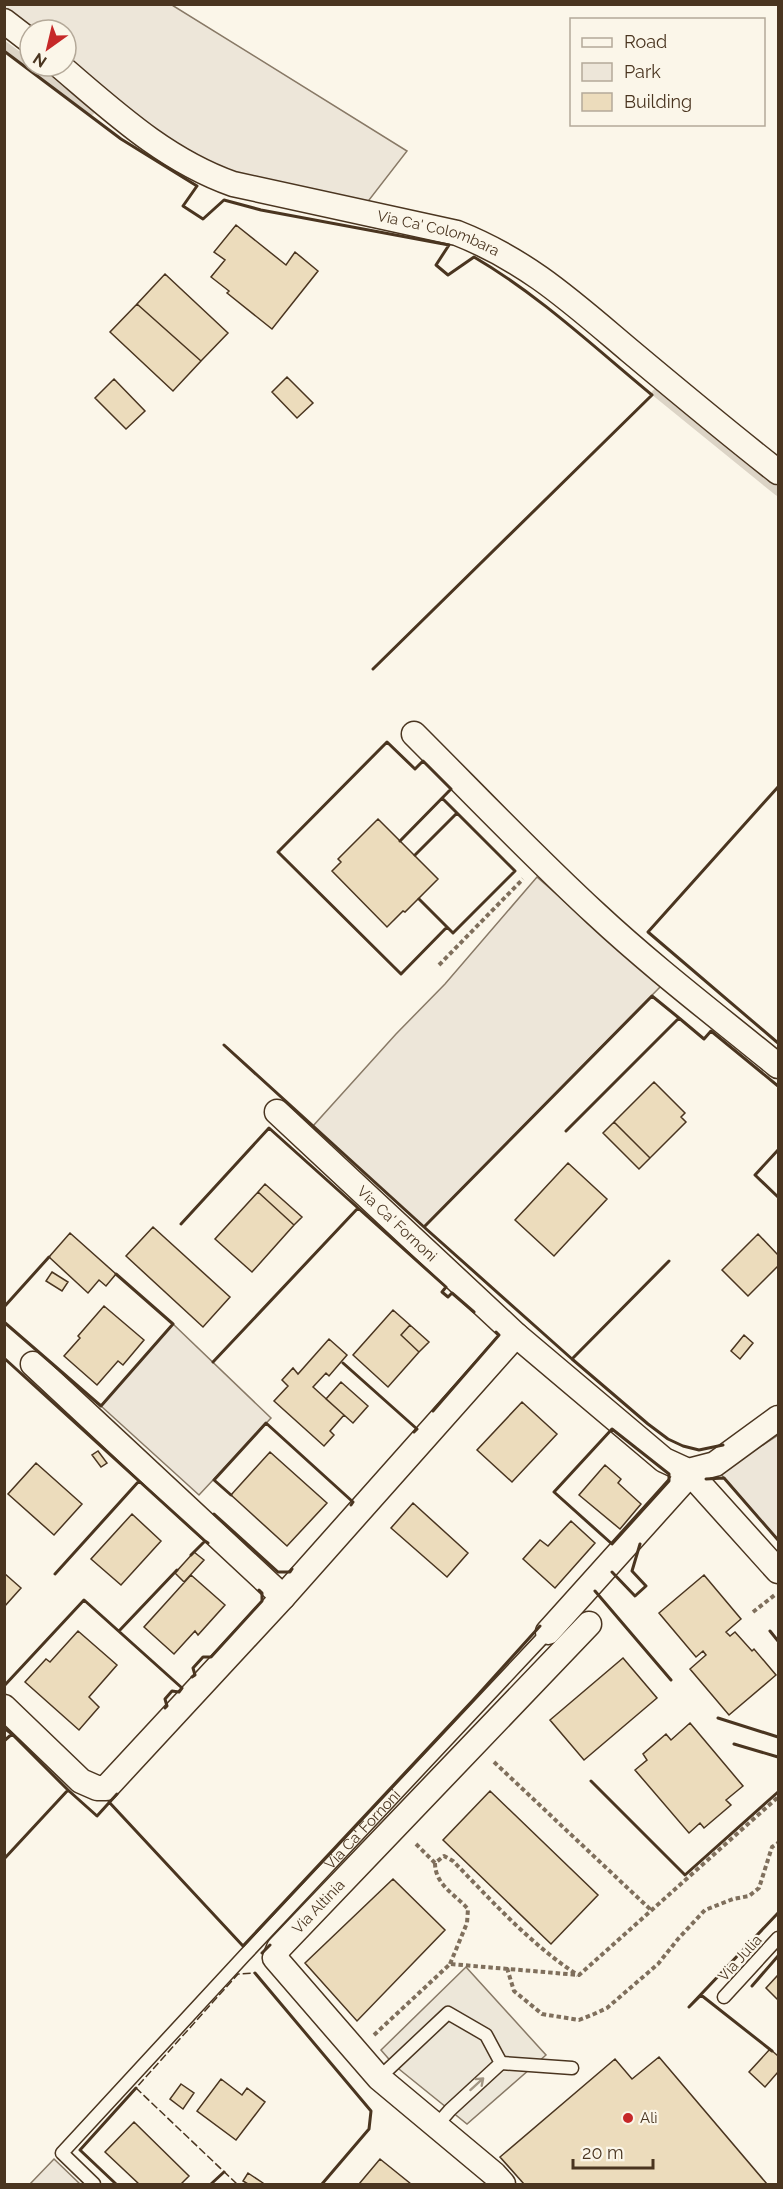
<svg xmlns="http://www.w3.org/2000/svg" width="783" height="2189" viewBox="0 0 783 2189" font-family="Raleway,sans-serif">
	<style>
		.green { fill: #ede6d9; stroke: #887966; stroke-width: 1.5 }
		.parking { fill: #ede7d9; stroke: #887966; stroke-width: 1.5 }
		.lines { fill: none; stroke-linecap: round; stroke-linejoin: round }
		.stream { stroke: #dcd4c6; stroke-width: 8 }
		.building { fill: #ecdcbc; stroke: #4a3520; stroke-width: 1.5 }
		.service-casing { stroke: #4a3520; stroke-width: 15 }
		.minor-casing { stroke: #4a3520; stroke-width: 27 }
		.path { stroke: #7f6f5c; stroke-width: 4; stroke-dasharray: 4.5 3; stroke-linecap: butt }
		.service { stroke: #fbf6e9; stroke-width: 12 }
		.minor { stroke: #fbf6e9; stroke-width: 24 }
		.fence { stroke: #4a3520; stroke-width: 1.5; stroke-dasharray: 8 3; stroke-linecap: butt }
		.wall { stroke: #4a3520; stroke-width: 3 }
		.oneway { stroke: #a29684 }
		.poi-dot { fill: #c62828; stroke: #fbf6e9; stroke-width: 2 }
		.labels { text-anchor: middle; stroke-width: 4.5; stroke-linejoin: round; paint-order: stroke }
		.street-label { font-size: 15px; fill: #4a3520; stroke: #fbf6e9 }
		.poi-label { font-size: 15px; fill: #4a3520; stroke: #fbf6e9; text-anchor: start }
	</style>
	<rect width="100%" height="100%" fill="#fbf6e9"/>
	<path class="green" d="M5,5h167l235,146 -41,53 -128,-30 -52,-20 -120,-90v-34h-36l-25,-15z
		M537,877l124,109 -237,241 -111,-101 83,-92 49,-50z
		M173,1324l98,94 -72,77 -98,-89z
		M778,1435v105l-58,-67z
		M54,2159l26,25h-50z"/>
	<path class="parking" d="M466,1967l80,88 -79,69 -73,-59 -13,-15z"/>
	<g class="lines">
		<path class="stream" d="M4,45l26,19
			M32,66l59,45
			M656,393l122,99"/>
	</g>
	<path class="building" d="M236,225l50,40 9,-13 23,19 -46,58 -45,-36 2,-2 -18,-14 14,-17 -11,-8z
		M165,274l63,59 -27,28 -64,-57z
		M137,304l64,57 -28,30 -63,-59z
		M287,377l26,26 -16,15 -25,-26z
		M114,379l31,32 -19,18 -31,-31z
		M378,819l60,60 -33,33 -2,-1 -16,16 -55,-56 9,-9 -3,-3z
		M654,1082l31,31 -4,4 5,5 -36,36 -36,-36z
		M614,1122l36,36 -11,11 -36,-36z
		M568,1163l39,36 -53,57 -39,-36z
		M265,1184l37,33 -8,8 -36,-33z
		M258,1192l36,33 -42,47 -37,-33z
		M153,1227l77,70 -27,30 -77,-71z
		M70,1233l46,41 -10,12 -7,-6 -11,13 -39,-36z
		M758,1234l20,21v11l-30,30 -26,-26z
		M52,1272l16,10 -6,9 -16,-10z
		M104,1306l40,34 -21,25 -5,-4 -21,24 -33,-29 16,-18 -2,-2z
		M393,1310l17,15 -9,10 18,17 -31,35 -35,-32z
		M410,1325l19,17 -10,10 -18,-17z
		M744,1335l9,8 -13,16 -9,-8z
		M329,1339l18,16 -18,21 -3,-3 -13,14 31,28 -14,16 4,4 -10,11 -50,-45 14,-15 -6,-6 11,-12 5,6z
		M341,1382l27,24 -15,17 -27,-24z
		M522,1402l35,32 -45,48 -35,-32z
		M98,1451l9,12 -6,4 -9,-12z
		M270,1452l57,51 -40,43 -56,-51z
		M36,1463l46,41 -28,31 -46,-41z
		M605,1465l16,14 -3,4 23,21 -21,25 -41,-34z
		M413,1503l55,50 -21,24 -56,-49z
		M132,1514l29,27 -40,44 -30,-26z
		M571,1521l24,22 -40,45 -32,-29 17,-19 8,6z
		M194,1552l10,8 -20,22 -9,-9z
		M4,1573l17,15 -17,19z
		M191,1575l34,30 -27,30 -3,-4 -21,23 -30,-27z
		M704,1575l37,44 -15,13 4,4 5,-4 17,19 2,-2 22,26 -47,40 -39,-46 16,-14 -3,-4 -7,6 -37,-44z
		M78,1631l39,34 -28,32 10,10 -20,23 -54,-48 21,-23 4,3z
		M623,1658l34,40 -73,62 -34,-40z
		M690,1723l53,63 -17,14 5,5 -27,23 -4,-5 -11,10 -54,-63 12,-10 -4,-6 23,-20 5,6z
		M490,1791l108,104 -47,49 -108,-104z
		M393,1879l52,51 -88,91 -52,-58z
		M778,1975v25l-12,-12z
		M770,2049l8,7v16l-13,15 -16,-15z
		M659,2057l108,127h-243l-24,-27 115,-98 17,20z
		M221,2079l21,16 5,-7 18,14 -29,38 -39,-29z
		M181,2084l13,9 -11,16 -13,-10z
		M134,2122l55,54 -8,8h-42l-34,-32z
		M380,2159l31,25h-52z
		M248,2173l15,10 -1,1h-14l-5,-3z"/>
	<g class="lines">
		<defs>
			<g id="service">
				<path d="M724,1997l54,-59"/>
				<path d="M501,2063l71,5"/>
				<path d="M379,2078l69,-65 38,22 15,28 -51,47 -14,16"/>
				<path id="s1" d="M94,2184l-32,-31 182,-197 304,-324"/>
			</g>
			<g id="minor">
				<path d="M4,21l26,20"/>
				<path id="s2" d="M60,66c54,46 105,94 173,118l224,49c71,28 116,70 173,118 49,41 98,82 148,121"/>
				<path d="M414,734c60,60 119,122 182,180 58,54 121,102 182,152"/>
				<path id="s3" d="M277,1112l239,223 148,125 24,11 27,-7 63,-46"/>
				<path d="M33,1364l250,233"/>
				<path d="M548,1632l134,-149 6,-12 90,100"/>
				<path d="M4,1707l77,74 16,7h9l177,-191 233,-262"/>
				<path id="s4" d="M503,2184l-9,-10 -115,-96 -104,-120 4,-10 310,-324"/>
			</g>
		</defs>
		<use href="#service" class="service-casing"/>
		<use href="#minor" class="minor-casing"/>
		<path class="path" d="M439,965l84,-86
			M753,1612l23,-18
			M494,1762l158,149
			M416,1844l19,19
			M450,1964l17,-41 1,-14c-13,-15 -33,-24 -33,-46l9,-7 9,5c39,40 78,84 125,114
			M507,1968l7,23 28,23 37,6 15,-6 13,-6 51,-44 20,-25 27,-29 28,-11 16,-3 10,-8 13,-41 6,-4
			M374,2035l76,-71 129,11 199,-178"/>
		<use href="#service" class="service"/>
		<use href="#minor" class="minor"/>
		<path class="fence" d="M237,2184l-101,-96 102,-114 17,-1"/>
		<path class="wall" d="M4,51l117,88 76,47 -14,20 20,13 21,-19 37,10 188,35 -13,20 12,10 26,-18c65,38 120,90 178,138l-279,274
			M778,787l-130,145 130,111
			M400,841l51,-52 -28,-28 -8,8 -28,-27 -109,110 123,122 46,-47
			M415,855l42,-42
			M419,899l34,34 62,-62 -73,-73
			M224,1045l200,182
			M566,1131l113,-113 25,21 7,-8 67,55
			M778,1150l-23,25 23,22
			M181,1224l88,-96 89,80
			M669,1261l-97,98 -148,-132 228,-231 27,22
			M4,1307l45,-50
			M4,1322l97,84 72,-82 -57,-50
			M4,1358l135,123
			M572,1359l76,65 20,15 15,7 16,4 24,-5
			M213,1362l145,-154 88,79 -4,5 6,5 4,-4 22,19
			M343,1363l74,66 -3,3
			M433,1411l66,-76 -3,-3
			M612,1429l57,45v7l-57,63 -58,-52z
			M706,1479l18,-1 54,62
			M231,1495l-17,-15 52,-57 87,79 -2,3
			M214,1514l64,58h12l2,-3
			M191,1555l14,-14 3,2
			M612,1572l23,24 11,-10 -14,-15 8,-27
			M55,1574l84,-93 66,60
			M595,1591l76,89
			M119,1631l58,-61
			M770,1631l8,10
			M192,1677l3,-2 -2,-7 10,-11h8l51,-56v-8l-3,-3
			M4,1686l80,-86 98,88 -3,4 -7,-1 -7,8 2,7 -2,2
			M718,1718l60,19
			M4,1728l8,6
			M4,1741l8,-7 56,56
			M734,1744l44,13
			M591,1781l94,94 93,-83
			M109,1802l134,144 232,-248 65,-72
			M4,1859l64,-69 29,26 20,-22
			M262,1953l8,-8
			M255,1973l116,138 -2,18 -47,55
			M752,1986l26,-30
			M772,2051l-71,-56 -12,12 89,-94
			M116,2184l-36,-34 56,-62
			M211,2184l13,-12"/>
	</g>
	<defs><path id="oneway-shaft" d="M-6 0H5M1.5-3L5.5 0L1.5 3" fill="none" stroke-width="1.6" stroke-linecap="round" stroke-linejoin="round" transform="scale(1.5)"/></defs>
	<use class="oneway" href="#oneway-shaft" transform="translate(477 2084) rotate(-42)"/>
	<circle class="poi-dot" cx="628" cy="2118" r="6"/>
	<g class="labels">
		<g class="street-label">
			<text dy="5" stroke="none"><textPath href="#s2" startOffset="422">Via Ca' Colombara</textPath></text>
			<text dy="5" stroke="none"><textPath href="#s3" startOffset="164">Via Ca' Fornoni</textPath></text>
			<text dy="5" stroke="none"><textPath href="#s1" startOffset="486">Via Ca' Fornoni</textPath></text>
			<text dy="5" stroke="none"><textPath href="#s4" startOffset="390">Via Altinia</textPath></text>
			<text transform="translate(740 1958) rotate(-48)" y="5">Via Julia</text>
		</g>
		<g class="poi-label">
			<text x="640" y="2123">Alì</text>
		</g>
	</g>
	<rect width="783" height="2189" fill="none" stroke="#4a3520" stroke-width="12"/>
	<rect x="570" y="18" width="195" height="108" fill="#fbf6e9" stroke="#b4a999" stroke-width="1.5"/>
	<rect x="582" y="38" width="30" height="9" fill="#fbf6e9" stroke="#b4a999" stroke-width="1.5"/>
	<text x="624" y="48" font-size="18" fill="#4a3520">Road</text>
	<rect x="582" y="63" width="30" height="18" fill="#ede6d9" stroke="#b4a999" stroke-width="1.5"/>
	<text x="624" y="78" font-size="18" fill="#4a3520">Park</text>
	<rect x="582" y="93" width="30" height="18" fill="#ecdcbc" stroke="#b4a999" stroke-width="1.5"/>
	<text x="624" y="108" font-size="18" fill="#4a3520">Building</text>
	<g transform="translate(48 48) rotate(214)"><circle r="28" fill="#fbf6e9" stroke="#b4a999" stroke-width="1.5"/>
	<path d="M0-4.5L10 22L0 15L-10 22Z" fill="#c62828"/>
	<text y="-9" font-size="16" font-weight="bold" text-anchor="middle" fill="#4a3520">N</text>
	</g>
	<path d="M573 2159v9h80v-9" fill="none" stroke="#4a3520" stroke-width="3"/>
	<text x="582" y="2159" font-size="18" fill="#4a3520" stroke="#fbf6e9" stroke-width="4.5" paint-order="stroke">20 m</text>
</svg>
